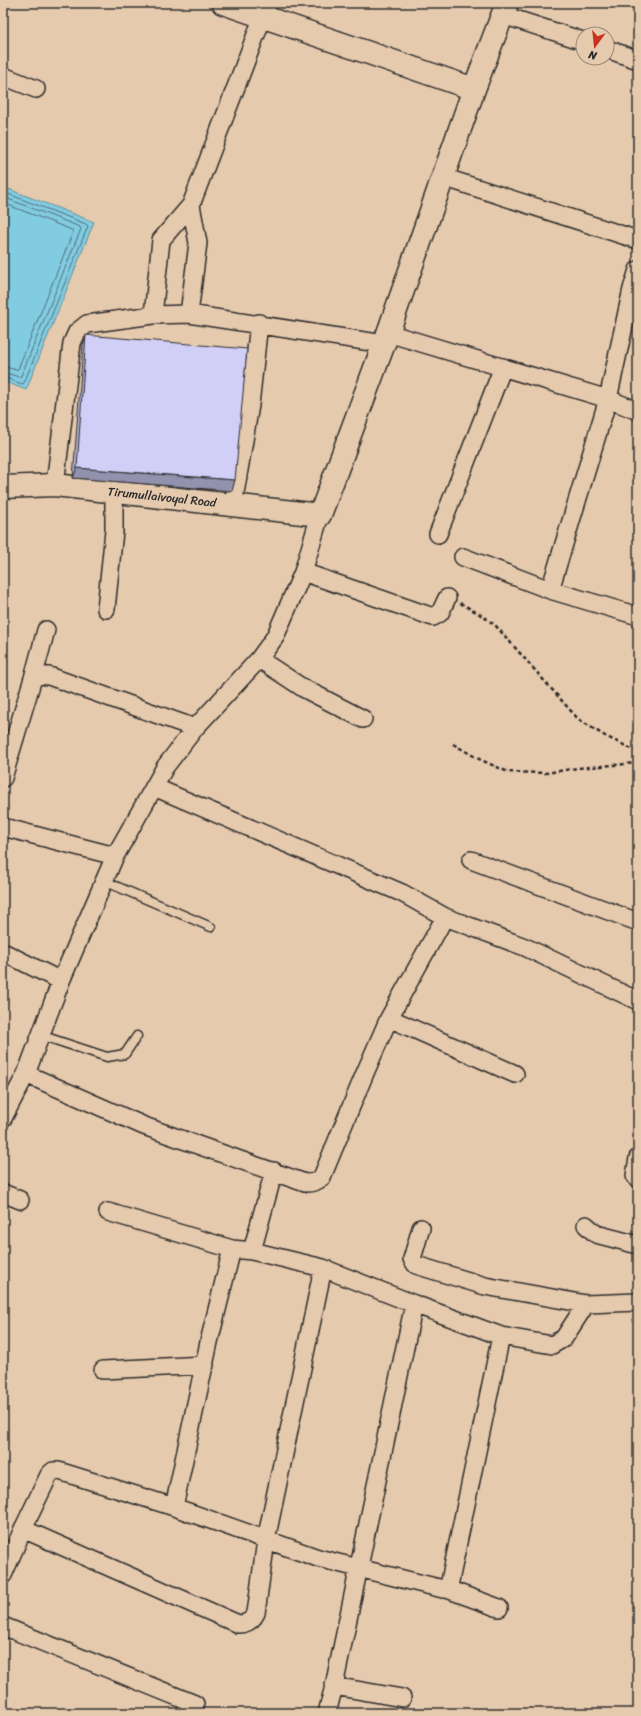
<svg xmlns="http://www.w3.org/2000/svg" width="641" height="1716" viewBox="0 0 641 1716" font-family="Sriracha,sans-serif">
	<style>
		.water { fill: #82cce2; stroke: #5f8c99 }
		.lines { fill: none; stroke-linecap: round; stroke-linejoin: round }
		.shore { stroke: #4e6b74; stroke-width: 1 }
		.lane-casing { stroke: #2b2b2b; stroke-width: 11 }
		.street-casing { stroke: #2b2b2b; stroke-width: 20 }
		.secondary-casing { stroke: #2b2b2b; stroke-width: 25 }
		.path { stroke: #2b2b2b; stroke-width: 2.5; stroke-dasharray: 4 3; stroke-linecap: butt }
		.lane { stroke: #e6caad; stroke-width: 8 }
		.street { stroke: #e6caad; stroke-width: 17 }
		.secondary { stroke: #e6caad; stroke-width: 22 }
		.wall { fill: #b4b2d5; stroke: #2b2b2b }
		.shaded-wall { fill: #9291ae; stroke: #2b2b2b }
		.building { fill: #d1cff8; stroke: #2b2b2b }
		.labels { text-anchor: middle; stroke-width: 4; stroke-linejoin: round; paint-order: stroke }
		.street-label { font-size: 12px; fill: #2b2b2b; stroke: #e6caad }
	</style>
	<rect width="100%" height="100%" fill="#e6caad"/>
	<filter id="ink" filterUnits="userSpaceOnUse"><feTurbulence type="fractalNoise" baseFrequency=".025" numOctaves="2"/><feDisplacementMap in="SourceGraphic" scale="8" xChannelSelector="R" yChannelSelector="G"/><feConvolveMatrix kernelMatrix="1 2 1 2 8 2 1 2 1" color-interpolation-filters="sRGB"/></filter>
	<g filter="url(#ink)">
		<path class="water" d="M3,187l91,35 -68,168 -23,-9z"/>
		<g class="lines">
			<path class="shore" d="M3,192l83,32 2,2 -64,157 -2,1 -19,-7
				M3,197l77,30 1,2 -60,147 -2,1 -16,-5
				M3,203l69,27 1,2 -55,137 -2,1 -13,-4"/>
			<defs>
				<path id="lane" d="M104,881l107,46
					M40,1035l67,22 18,-3 12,-18"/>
				<path id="street" d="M268,3l-77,202 -30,35 -8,75 36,-1 195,30
					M503,15l80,26
					M607,49l31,11
					M3,76l33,13
					M443,177l195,63
					M638,270l-6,19 -24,110 30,12
					M189,314l9,-71 -7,-38
					M388,333l220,66 -58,191
					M55,485l17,-142 5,-11 10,-8 66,-9
					M233,505l17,-100 9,-82
					M438,534l65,-167
					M463,557l87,33 88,26
					M303,572l130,45 7,-4 7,-15
					M106,609l8,-78v-39
					M259,659l44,29 60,31
					M33,678l5,-3 11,1 146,52 64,-69 16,-22 28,-65 17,-57
					M3,778l30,-100 13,-48
					M154,787l11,-20 30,-39
					M3,827l112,29 -54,125 -35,93 118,52 161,57c8,0 12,-1 17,-6l43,-104 24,-55 126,56
					M115,856l39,-69 248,106 43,24 80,30 113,54
					M471,860l167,62
					M3,952l58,29
					M389,1018l56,-101
					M3,1118l23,-44
					M638,1158l-3,18 3,3
					M3,1193l17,7
					M108,1212l124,37
					M586,1225l10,9 42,11
					M421,1228l-9,31 4,6 69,21 101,18 52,-2
					M232,1249l20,2 71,17 91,36 87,32 -51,245 -3,8h-4l-125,-31 -144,-51 35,-165z
					M252,1251l22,-80
					M501,1336l51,9 12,-7 22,-34
					M103,1370l102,-5
					M23,1529l26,-54 4,-4h6l115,36
					M3,1575l20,-46 215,95c9,0 14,-3 18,-11l10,-73 57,-272
					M447,1589l52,19
					M3,1626l192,78
					M334,1686l68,12
					M327,1713l7,-27 80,-382"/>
				<path id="secondary" d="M223,3l251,86
					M3,487l52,-2 265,30 68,-182 86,-244 33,-86"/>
			</defs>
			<use href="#lane" class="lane-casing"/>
			<use href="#street" class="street-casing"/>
			<use href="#secondary" class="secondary-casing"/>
			<path class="path" d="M460,603l18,10 17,12 83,94 27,17 33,16
				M453,744l26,15 29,13 38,1 32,-5 60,-5"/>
			<use href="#lane" class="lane"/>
			<use href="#street" class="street"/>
			<use href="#secondary" class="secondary"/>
		</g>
		<path class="wall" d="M86,335l146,156 -159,-13 10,-133z"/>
		<path class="shaded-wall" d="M77,468l158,12 -3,11 -159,-13z"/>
		<path class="building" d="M86,335l161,14 -12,131 -158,-12z"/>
	</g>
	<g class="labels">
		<g class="street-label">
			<text transform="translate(162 497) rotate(6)" y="4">Tirumullaivoyal Road</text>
		</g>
	</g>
	<rect width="641" height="1716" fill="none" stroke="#e6caad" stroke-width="16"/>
	<rect x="8" y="8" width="625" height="1700" fill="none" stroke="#2b2b2b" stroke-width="1.5" filter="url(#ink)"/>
	<g transform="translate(595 46) rotate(195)"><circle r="19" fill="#e6caad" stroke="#9b8a79"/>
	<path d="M0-3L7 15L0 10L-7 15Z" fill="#c8321e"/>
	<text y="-6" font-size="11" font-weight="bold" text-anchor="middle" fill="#2b2b2b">N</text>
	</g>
</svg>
